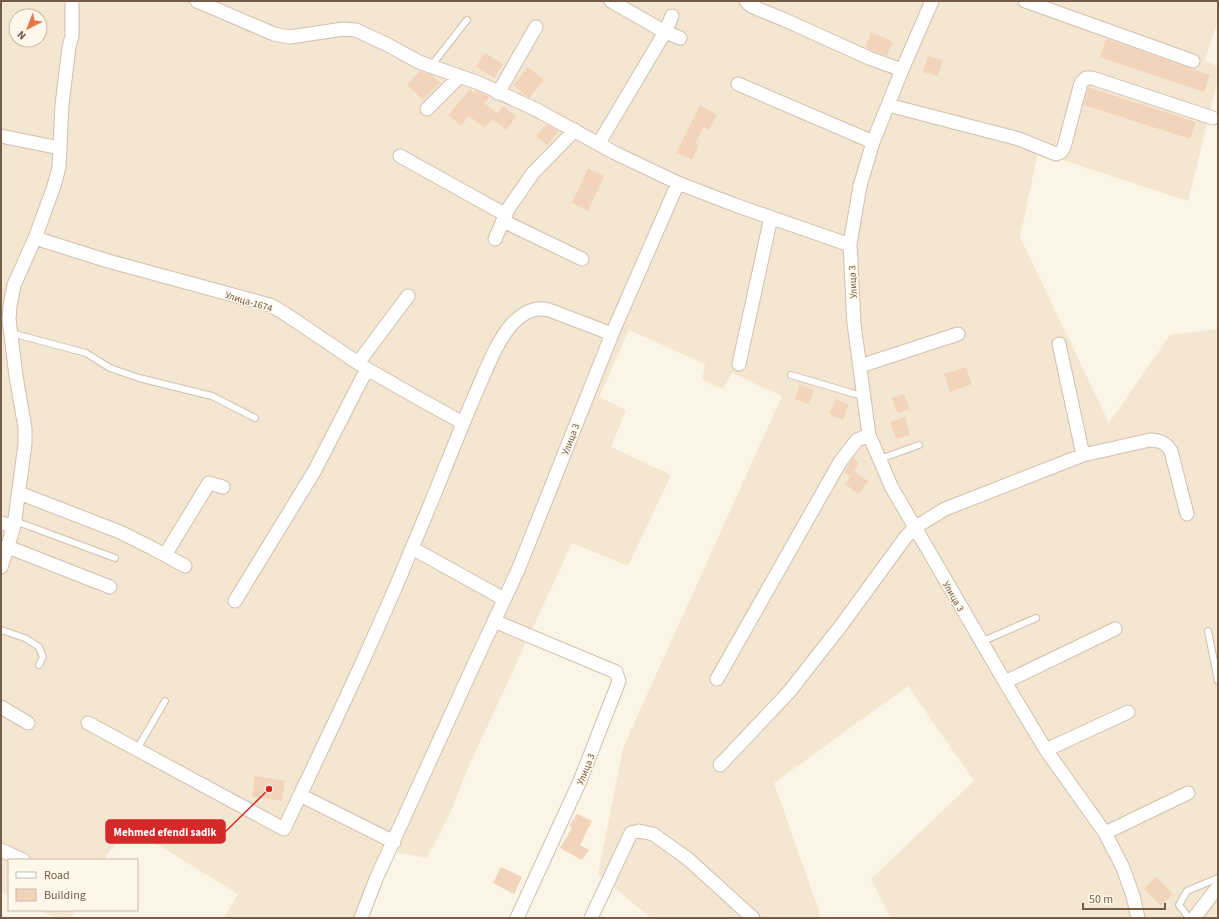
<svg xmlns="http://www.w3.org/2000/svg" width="1219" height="919" viewBox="0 0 1219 919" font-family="'Source Sans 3',sans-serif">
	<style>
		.residential { fill: #f4e7d2; fill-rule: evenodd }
		.building { fill: #f2d4bb }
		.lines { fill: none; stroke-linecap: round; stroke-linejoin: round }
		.lane-casing { stroke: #d0bfad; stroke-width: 8 }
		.street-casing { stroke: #d0bfad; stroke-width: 15 }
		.lane { stroke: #fff; stroke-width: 6 }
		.street { stroke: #fff; stroke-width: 13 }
		.labels { text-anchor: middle; stroke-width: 3; stroke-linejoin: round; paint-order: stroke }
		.street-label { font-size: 10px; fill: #755c49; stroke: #fff8ea }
		.leader { fill: none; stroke: #d62828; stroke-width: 1.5 }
		.callout-dot { fill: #d62828; stroke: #fff8ea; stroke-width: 1.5 }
		.callout { fill: #d62828; stroke: #d62828; stroke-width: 1.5 }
		.callout-label { font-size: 11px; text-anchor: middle; font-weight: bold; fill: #fff }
	</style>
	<rect width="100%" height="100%" fill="#fcf4e4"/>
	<path class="residential" d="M1,1h1217v20l-13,39 13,7v12l-30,122 -150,-49 -18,85 89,186 61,-88 48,-6v589h-327l-20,-39 103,-98 -66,-95 -134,97 46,131 -2,4h-167l-53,-44 25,-126 159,-352 -50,-23 -9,16 -21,-9 3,-16 -76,-34 -30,67 27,13 -15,37 60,28 -43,91 -56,-23 -109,236 -9,26 -27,53 -34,-6 -29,66h-139v-2l13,-22 -107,-66 -22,24 -5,8h-95v36l-8,-4zM16,16h24v24h-24z
		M39,910h36l-4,8h-15z"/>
	<path class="building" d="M872,32l21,10 -6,14 -22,-9z
		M1106,39l104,36 -6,17 -104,-35z
		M485,53l18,11 -9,14 -18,-11z
		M928,56l15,4 -5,16 -15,-4z
		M528,67l16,13 -15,18 -16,-13z
		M420,71l10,3 10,9 -17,17 -16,-15z
		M1088,87l108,35 -6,17 -106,-34z
		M470,89l4,4 2,-3 13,7 -5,6 13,10 -1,2 7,-9 13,11 -10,13 -13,-11 -8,9 -16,-12 -8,10 -13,-11z
		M700,105l17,10 -8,15 -5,-3 -9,16 4,2 -7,15 -16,-7z
		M546,124l13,7 -12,14 -11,-9z
		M588,168l16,8 -16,35 -16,-8z
		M966,367l6,17 -22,8 -6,-18z
		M800,384l14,6 -5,14 -14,-5z
		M904,394l6,15 -12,4 -6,-15z
		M836,399l13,6 -6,15 -14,-6z
		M905,417l5,18 -14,4 -6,-17z
		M853,458l6,5 -9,13 -6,-4z
		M854,471l14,10 -9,13 -14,-10z
		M255,776l30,5 -3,20 -30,-4z
		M577,814l15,7 -12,24 9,5 -7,10 -22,-12 12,-20 -3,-2z
		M501,867l21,10 -8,17 -21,-11z
		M1156,877l17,17 -12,12 -17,-17z"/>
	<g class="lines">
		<defs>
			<path id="lane" d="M431,66l36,-46
				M11,333l75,20 24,15 29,10 73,18 43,22
				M791,375l64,19 9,1
				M880,459l39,-14
				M15,521l100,37
				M1,630l24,8 14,9 4,10 -4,8
				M1208,631l10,50
				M981,642l55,-24
				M137,749l28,-48
				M1189,918l-10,-13 8,-14 31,-13"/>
			<path id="street" d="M197,1l77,33 16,3 53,-8 13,1 32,15 31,17 60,21 58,27 78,43 63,30 57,22 115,40
				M611,1l54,31 15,6
				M746,1l5,5 34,14 84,38 33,12
				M932,1l-30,69 -29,72 -13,44 -10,58 4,80 15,111 23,53 113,194 41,68 59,83 18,35 10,28 5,22
				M1025,1l168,60
				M738,84l135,58
				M498,93l38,-66
				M888,105l131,34 37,15 5,-2 3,-5 17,-64 5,-5h6l121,40
				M427,109l33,-33
				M1,136l59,12
				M599,143l66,-111 7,-16
				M400,156l106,59
				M503,221l79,38
				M35,238l73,23 162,44 14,8 83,56 49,28 47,26
				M495,239l13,-30 25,-36 42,-43
				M1059,344l24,111
				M358,363l50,-67
				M739,364l32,-147
				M860,366l98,-32
				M19,493l101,39 32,16 33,18
				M1,523l13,3
				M8,547l102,40
				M412,548l92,51
				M165,555l44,-72 14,4
				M1,567l13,-41 11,-82v-16l-9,-52 -7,-57 1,-13 4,-21 21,-47 19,-52 5,-19 3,-62 7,-58 3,-11v-35
				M235,601l80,-131 52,-101
				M494,621l122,51 3,9 -39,100 -63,137
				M717,679l123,-217 17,-22 12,-5
				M1005,682l110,-53
				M1,707l27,16
				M88,723l196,106c44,-93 89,-186 128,-281 23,-53 43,-107 66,-160 9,-20 19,-47 34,-64 11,-11 22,-18 37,-14l63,24
				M1046,750l82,-38
				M720,765l69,-73 51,-65 65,-89 9,-10 31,-19 138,-54 67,-15c11,1 15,2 21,11l16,63
				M300,795l94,47
				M1105,833l83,-40
				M1,850l22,10
				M361,918l15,-39 100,-219 42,-90 94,-236 66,-151
				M591,918l40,-85 8,-2 14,3 35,25 65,59
				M1194,918l24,-31"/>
		</defs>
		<use href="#lane" class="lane-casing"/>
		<use href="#street" class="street-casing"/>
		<use href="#lane" class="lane"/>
		<use href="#street" class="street"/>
	</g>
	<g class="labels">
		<g class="street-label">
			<text transform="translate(852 282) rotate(-93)" y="4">Улица 3</text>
			<text transform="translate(249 301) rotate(17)" y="4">Улица-1674</text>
			<text transform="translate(570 439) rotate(-69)" y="4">Улица 3</text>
			<text transform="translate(954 596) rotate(60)" y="4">Улица 3</text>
			<text transform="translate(585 769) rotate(-68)" y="4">Улица 3</text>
		</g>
	</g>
	<path class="leader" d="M269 789L225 832"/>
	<circle class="callout-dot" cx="269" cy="789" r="4"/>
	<rect class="callout" x="106" y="820" width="119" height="23" rx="4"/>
	<g class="callout-label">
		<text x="165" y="836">Mehmed efendi sadik</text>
	</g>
	<rect width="1219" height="919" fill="none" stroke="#755c49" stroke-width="4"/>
	<rect x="8" y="859" width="130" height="52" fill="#fff8ea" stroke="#c8baaa"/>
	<rect x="16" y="872" width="20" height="6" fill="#ffffff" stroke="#c8baaa"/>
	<text x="44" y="879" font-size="12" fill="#755c49">Road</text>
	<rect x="16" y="889" width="20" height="12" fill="#f2d4bb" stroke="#c8baaa"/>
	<text x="44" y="899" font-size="12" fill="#755c49">Building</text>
	<g transform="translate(28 28) rotate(222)"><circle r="19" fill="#fff8ea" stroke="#c8baaa"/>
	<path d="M0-3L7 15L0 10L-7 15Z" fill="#e77548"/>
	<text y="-6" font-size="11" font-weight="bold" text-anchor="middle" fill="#755c49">N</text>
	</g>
	<path d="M1083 903v6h82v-6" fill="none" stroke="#755c49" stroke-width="2"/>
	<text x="1089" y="903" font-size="12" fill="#755c49" stroke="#fff8ea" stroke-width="3" paint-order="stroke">50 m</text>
</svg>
